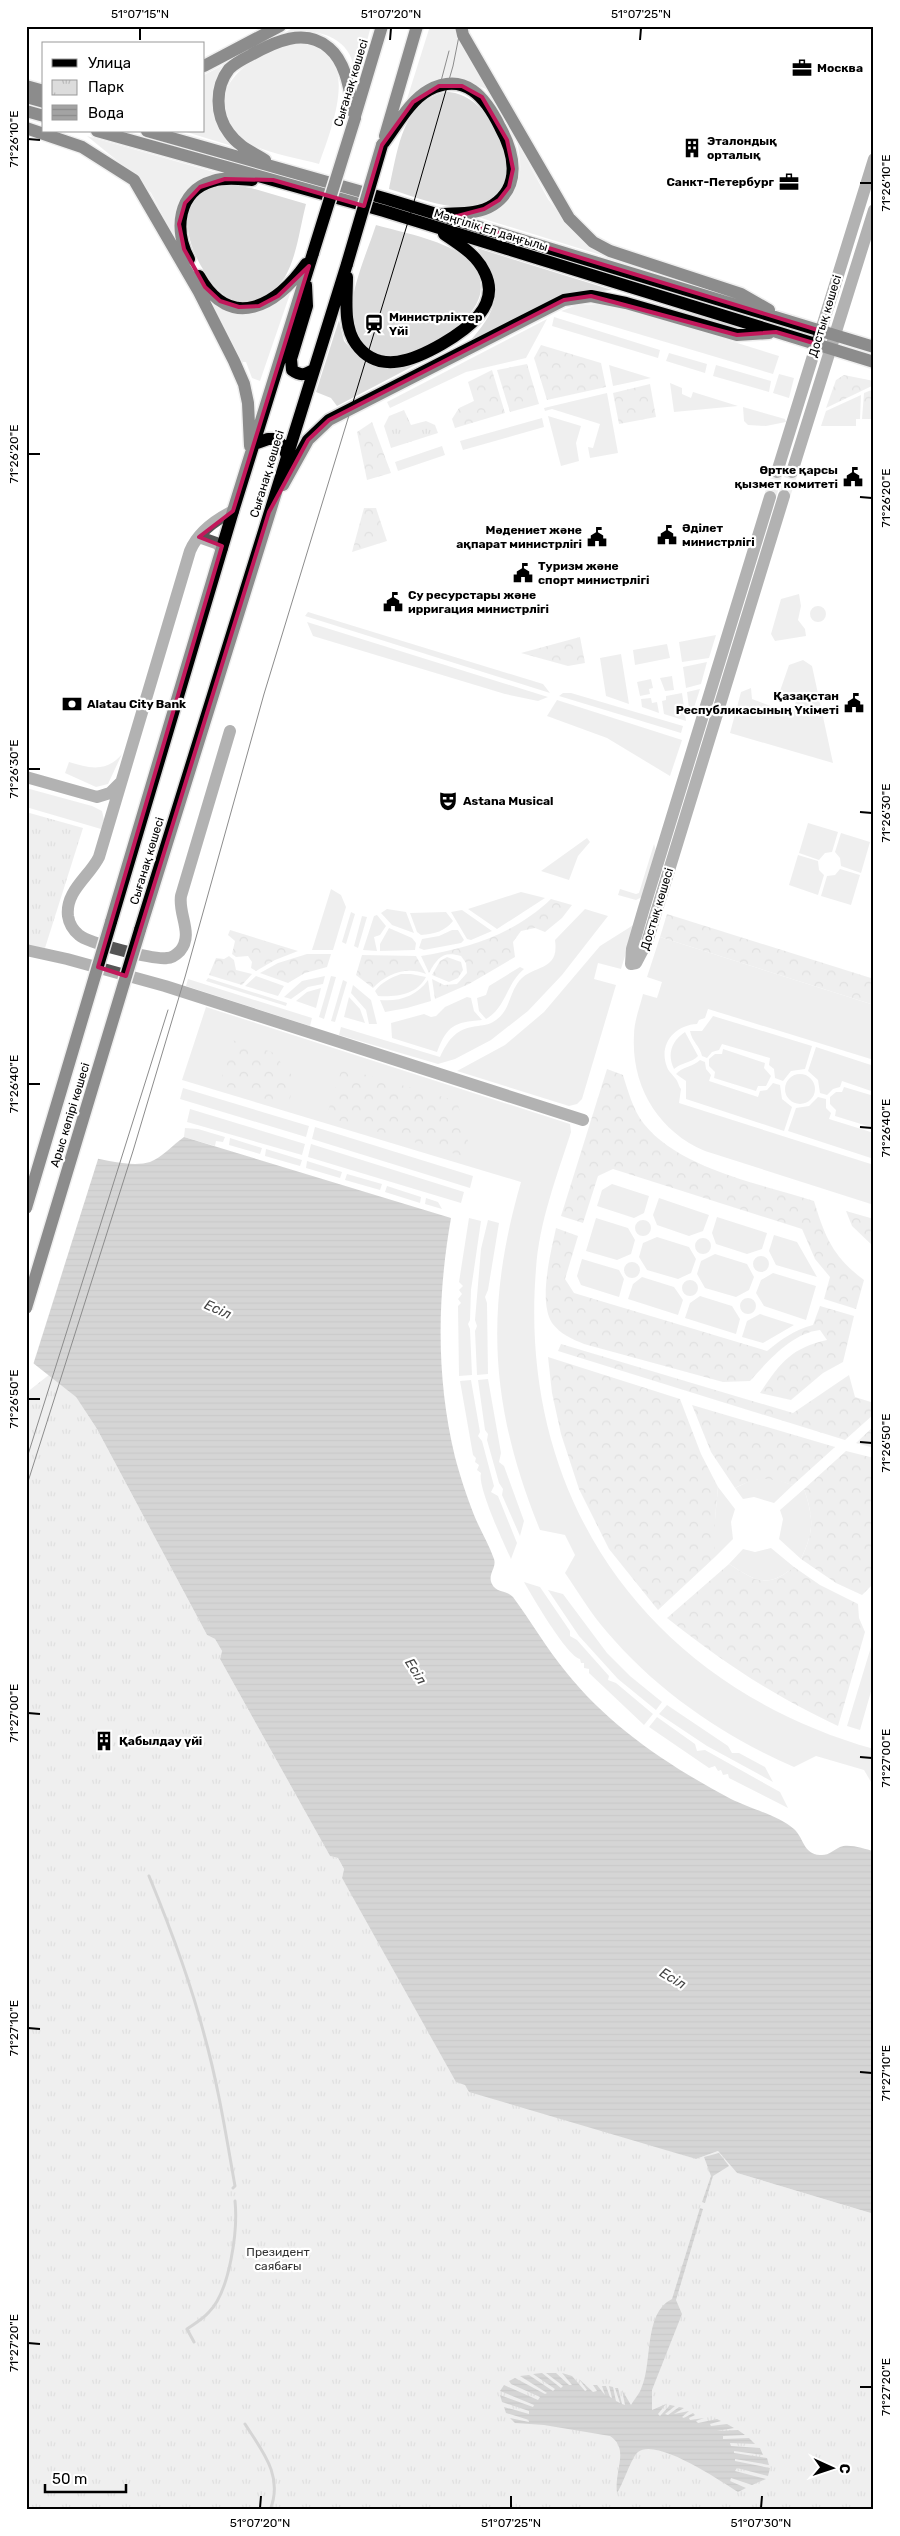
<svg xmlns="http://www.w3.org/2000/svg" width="900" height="2536" viewBox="0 0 900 2536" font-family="Rubik,sans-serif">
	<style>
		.grass { fill: #dcdcdc }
		.forest { fill: url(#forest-crowns) }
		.park { fill: url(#park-tufts) }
		.water { fill: url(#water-rules) }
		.pier { fill: #fff }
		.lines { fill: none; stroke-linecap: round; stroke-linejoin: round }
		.stream { stroke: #a3a3a3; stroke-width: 3 }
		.minor-tunnel { stroke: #d9d9d9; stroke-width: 12; stroke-dasharray: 12 6; stroke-linecap: butt }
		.major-casing { stroke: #dbdbdb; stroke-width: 15 }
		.minor { stroke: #555; stroke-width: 12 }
		.major { stroke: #000; stroke-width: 12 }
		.tram { stroke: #000; stroke-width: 1 }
		.major-bridge-casing { stroke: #dbdbdb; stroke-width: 15; stroke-linecap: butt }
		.major-bridge { stroke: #000; stroke-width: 12 }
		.marked { fill: none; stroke: #c2185b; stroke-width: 4; stroke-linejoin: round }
		.ticks { fill: none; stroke: #000; stroke-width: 2 }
		.labels { text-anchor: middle; stroke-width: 4.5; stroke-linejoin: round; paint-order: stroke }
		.poi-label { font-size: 12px; font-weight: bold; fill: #000; stroke: #fff; text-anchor: start }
		.street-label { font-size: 12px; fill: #000; stroke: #fff }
		.park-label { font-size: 12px; fill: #333; stroke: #fff }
		.water-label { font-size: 14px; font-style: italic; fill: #444; stroke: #fff }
		.neatline { fill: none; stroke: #000; stroke-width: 2 }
		.ticks-label { font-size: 12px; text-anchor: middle; fill: #000 }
	</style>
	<defs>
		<pattern id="forest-crowns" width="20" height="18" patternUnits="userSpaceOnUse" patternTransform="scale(1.25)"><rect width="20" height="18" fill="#dcdcdc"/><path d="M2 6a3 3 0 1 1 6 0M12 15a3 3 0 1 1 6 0" fill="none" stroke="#bbb"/></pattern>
		<pattern id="park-tufts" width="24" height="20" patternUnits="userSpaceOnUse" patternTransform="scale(1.25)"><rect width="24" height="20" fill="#dcdcdc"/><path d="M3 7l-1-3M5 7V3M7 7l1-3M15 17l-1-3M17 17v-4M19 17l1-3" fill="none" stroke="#bbb"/></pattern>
		<pattern id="water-rules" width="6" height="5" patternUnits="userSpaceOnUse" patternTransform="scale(1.25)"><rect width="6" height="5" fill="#a3a3a3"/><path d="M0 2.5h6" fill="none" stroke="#8b8b8b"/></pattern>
	</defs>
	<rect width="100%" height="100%" fill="#fff"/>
	<path class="grass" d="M296,26h75l-14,52c-3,-8 -4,-19 -9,-26 -12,-20 -44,-24 -64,-19z
		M430,26h27l29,63c-33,-14 -53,-16 -79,10z
		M296,44c70,1 36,83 23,120 -22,-6 -58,-11 -76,-25 -9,-6 -14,-14 -17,-24 -13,-39 40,-66 70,-71z
		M233,60c-17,37 -32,50 -1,86l-49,-15h21v-56z
		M446,92c52,0 91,107 29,115 -29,3 -59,-10 -86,-18 9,-38 12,-87 57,-97z
		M87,136l134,38 -15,2 -13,10 -17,54 -25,-47 -20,-21z
		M517,142l31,57 15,20 41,37 -123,-38c36,-17 45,-38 36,-76z
		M228,184l23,4 55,16c-6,23 -9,52 -21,73 -5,7 -12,14 -20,18 -8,4 -17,7 -26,6 -18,-3 -29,-20 -38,-35 -20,-35 -22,-75 27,-82z
		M376,225c27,8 83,17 99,43 20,33 -16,59 -41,73 -11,6 -21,13 -34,15 -24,6 -45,-13 -48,-36 -4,-26 16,-70 24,-95z
		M477,248l135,42 -51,5 -91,46c31,-35 34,-54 7,-93z
		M291,291l-31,90 -8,-3 -6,-16h-7l-32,-62c36,19 51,16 84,-9z
		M600,304l40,9 139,43 -6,18 -212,-63 16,-6z
		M554,317l106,33 -2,8 -106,-32z
		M547,319l-21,39 -60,14 -76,36 -3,-6z
		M339,320l5,21 13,15 17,8 17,5 28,-6 -82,43 -6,-8 -15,-6z
		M669,353l38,11 -2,9 -39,-12z
		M609,365l42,13 -38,8z
		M716,365l55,16 -2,11 -56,-16z
		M779,374l15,4 -5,20 -16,-5z
		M670,383l12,5v6l9,4 2,-6 45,14 -64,6z
		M607,393l11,60 -28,5 -2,-11 5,1 7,-24 -48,-15 -7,2 -1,-3z
		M861,395l-1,24h-4v7h-35l5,-15z
		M743,407l42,12 1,3 -20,4 -18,-1 -4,-4z
		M548,416l33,10 -5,17 3,18 -18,5z
		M542,418l2,9 -81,23 -3,-9z
		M442,446l3,9 -47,16 -3,-9z
		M799,594l2,12 -3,14 7,9 1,7 -31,5 -4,-7 10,-35z
		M810 614a8 8 0 1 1 16 0a8 8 0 1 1-16 0Z
		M308,612l235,72 7,9 -245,-77z
		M307,622l241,75 -10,4 -33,-7 -192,-58z
		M716,635l-7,23 -27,4 -3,-20z
		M667,644l3,14 -35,7 -2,-15z
		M621,654l8,50 -23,-8 -6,-38z
		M803,660l9,6 21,97 -103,-30 11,-41 10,-4 1,11 40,15 5,-16 -17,-7 9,-26z
		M707,662l-6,22 -15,4 -3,-21z
		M672,676l2,14 -9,1 -5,-13z
		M651,679l2,9 -4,1 1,5 -10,2 -3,-14z
		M700,689l-8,25 -2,2 -3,-24z
		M563,693h8l112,33 -2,7 -122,-37z
		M682,693l4,28 -22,-7 -2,-13 4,-1v-4z
		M651,698l1,5 5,-1 2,11 -17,-6 -1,-8z
		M557,700l125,40 -12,36 -63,-38 -60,-22z
		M122,754l-14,30 -12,3 -31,-14 4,-11c20,6 37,11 53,-8z
		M26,788l66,18 10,5 2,9 -3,9 -75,-22z
		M808,823l30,9 -6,20 -7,1 -6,7 -20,-7z
		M841,833l29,9 -9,31 -20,-7 -1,-8 -5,-6z
		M587,838l3,4 -12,14 -9,24 -28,-9z
		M654,844l2,7 -12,45 -8,4 -18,-5 2,-6 16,5 3,-1z
		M798,855l20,6 1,9 5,5 -6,20 -29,-10z
		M840,869l20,6 -9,30 -30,-9 6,-20 8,-1z
		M331,889l10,6 5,12 -13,43h-21z
		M521,892l24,6 -48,31 -29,-20z
		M387,909l19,3 8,21 -22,-8 -11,-12z
		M585,909l23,7 -46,59 -34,36 -37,29 -36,19 -17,5 -99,-29 2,-8 99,30c9,-19 17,-29 38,-31 7,-1 13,-2 18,-6 13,-9 13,-24 21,-36 13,-21 43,-10 38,-44z
		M462,910l30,21 -21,9 -4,-1 -16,-27z
		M351,912l4,2 -9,30 -4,-2z
		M446,912l7,9c-8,10 -18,13 -32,14l-4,-3 -7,-19z
		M377,915l9,11 -6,9 -6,2 3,14 -14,-1 11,-34z
		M362,916l5,1 -9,31 -4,-2z
		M635,924l-14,45 -23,-6 -4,16 22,6 -34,114 -5,5 -8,2 -112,-35 48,-26 39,-33 56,-66z
		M389,928l23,10 4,5 -1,7 -35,1v-7z
		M452,930h6l6,10 -3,3 -37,7 -5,-2 3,-9 17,-3z
		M660,937l214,68v55l-166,-51 -3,9 -6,2 -2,4c-22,1 -39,20 -30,43 2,6 9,10 11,16 1,2 1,4 3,6l-2,14 195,62v40l-169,-54c-47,-20 -74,-65 -71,-116 0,-14 6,-28 9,-41l14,4 5,-16 -15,-5z
		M520,967l4,2c-18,15 -18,39 -38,50l-7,-8 -2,-13 9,-3 3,-9z
		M401,974h10l15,3c-9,18 -30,20 -48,19l-3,-5c7,-9 15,-13 26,-17z
		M256,976l28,10 -6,10 -33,-10z
		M325,976l-2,8 -15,3 -17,12 -7,-2 18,-16z
		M331,976l5,1 -12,42 -5,-2z
		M208,978l79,25 -1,3 -80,-25z
		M188,979l124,39 -2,8 -124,-40z
		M343,980l4,2 -12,40 -4,-1z
		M428,980l3,21 -24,7 -22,4 -5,-12c19,2 37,-4 48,-20z
		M353,985l18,15 6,24h-8l-3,-14 -15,-17z
		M321,988l-5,20 -20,-7 11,-9z
		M349,997l11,12 5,14 -21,-6z
		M467,997l4,1 3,13 8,9c-28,2 -35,6 -45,32l-45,-14 -1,-15 33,-9 7,3 5,-1 9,-9z
		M206,1007l364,117 1,8c-14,44 -32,90 -35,137 -19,232 114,417 338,480v38l-10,-17 -48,-14 -22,11c-71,-31 -137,-76 -187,-135 -16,-18 -28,-39 -42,-59l10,-18 -10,-20 -25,-5c-50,-123 -56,-220 -19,-348l-339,-102z
		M713,1016l99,30 -7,23 -14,2 -8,10 -8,-3 -1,-9 -5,-4 1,-7 -48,-14 -3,6 -7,2 -5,6 -5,-2c-2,-10 -10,-14 -12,-25h12z
		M685,1032l13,24c-6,7 -16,6 -24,13 -7,-14 -3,-28 11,-37z
		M816,1047l58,19v26l-32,-11 -2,6 -7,2 -6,6 -7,-2 -2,-13 -10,-9z
		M723,1049l42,14 -1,5 7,8 -5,10h-8l-2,5 -42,-13 1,-6 -6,-6v-7l6,-5h7z
		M700,1060l5,2 1,7 5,6 -2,6 49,16 2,-6 7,-1 6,-7 7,2 2,14 10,8 -8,24 -98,-32v-18l-10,-7c7,-8 17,-7 24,-14z
		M785 1089a15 15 0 1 1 30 0a15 15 0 1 1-30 0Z
		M844,1087l30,9v32l-39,-12 1,-6 -6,-6v-7l6,-5h6z
		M183,1088l126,38 -3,11 -126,-38z
		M818,1097l8,2v9l5,5 -2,6 45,14v26l-86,-28 8,-23 13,-2z
		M190,1109l115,35 -3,11 -115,-33z
		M315,1127l158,49 -3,12 -158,-49z
		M185,1128l13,1 27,8 -2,5 -7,-1 -1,5 -31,-9z
		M230,1138l32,10 -2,6 -31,-9z
		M311,1144l153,48 -3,11 -153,-46z
		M266,1149l36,11 -2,6 -35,-10z
		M307,1161l35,11 -2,6 -34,-10z
		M347,1174l35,10 -2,6 -35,-10z
		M612,1184l37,12 -5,17 -10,5 -37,-12 5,-16z
		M387,1186l34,11 -1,6 -35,-11z
		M426,1198l12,4 4,7 -17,-5z
		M659,1198l50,17 -6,16 -14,5 -32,-11 -4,-10z
		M717,1217l50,16 -5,16 -15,5 -31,-10 -4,-11z
		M469,1218l12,3 -10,69 -1,30 -2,4 2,5 2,46 -13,1 -1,-70 3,-3 -3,-4 4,-5 -3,-4 4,-4 -4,-4z
		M596,1218l32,10 7,12 -4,14 -14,6 -31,-9z
		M635 1228a8 8 0 1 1 16 0a8 8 0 1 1-16 0Z
		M488,1220l11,3 -11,67 -3,7 2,6 1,71 -11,1 -2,-44 2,-5 -2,-6 6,-71z
		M774,1235l23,7 20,35 -41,-12 -7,-14z
		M657,1237l32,10 7,12 -5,14 -13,6 -31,-9 -8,-13 4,-14z
		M695 1246a8 8 0 1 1 16 0a8 8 0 1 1-16 0Z
		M715,1254l32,10 7,13 -5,13 -13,7 -31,-9 -8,-14 4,-13z
		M753 1264a8 8 0 1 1 16 0a8 8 0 1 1-16 0Z
		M582,1259l37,11 5,9 -5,18 -38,-12 -4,-9z
		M624 1270a8 8 0 1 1 16 0a8 8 0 1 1-16 0Z
		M773,1273l43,13 -10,34 -42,-14 -8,-13 5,-13z
		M642,1277l32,10 9,13 -5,15 -50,-16 5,-15z
		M682 1288a8 8 0 1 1 16 0a8 8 0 1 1-16 0Z
		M700,1296l32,10 8,13 -4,15 -51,-16 5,-15z
		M740 1306a8 8 0 1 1 16 0a8 8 0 1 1-16 0Z
		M760,1314l34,11 -31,18 -21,-6 5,-16z
		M488,1379l13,74 -2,9 5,4 20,55 -4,15 -18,-41 1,-6 -4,-6 -12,-43 1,-6 -3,-4 -7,-50z
		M471,1380l9,52 -2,4 4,5 12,45 -3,6 7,4 19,47 -6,16c-7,-15 -34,-73 -30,-86l-4,-3 2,-5 -4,-3 1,-4 -3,-3 -13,-74z
		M769,1477l24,8 -19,18 -20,-6 -11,2 -8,-11 17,-8z
		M718,1487l17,22 -4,13 2,17 -18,18v-38z
		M804,1489c10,30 10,42 -3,70l-22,-20 4,-20 -3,-9z
		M771,1548l23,19c-27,22 -38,14 -65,-3l14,-15 12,3z
		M524,1582l16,5 30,44v5l7,4 32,36 -1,4 8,3 37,31 -9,11 -55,-52v-4l-5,-1v-5h-3l-1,-4c-13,-3 -48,-63 -56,-77z
		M548,1590l15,4 44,59 23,23 32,26 -6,8 -38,-31 -39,-43z
		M874,1637v44l-14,49 -13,-4z
		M667,1705l61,41 4,7h7l26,14 8,15 -66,-36 -48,-32z
		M657,1717l38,27 2,7 8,-1 75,42 8,16 -59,-30 -1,-4 -5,1 -2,-5 -3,1 -3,-5 -6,2 -60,-41z"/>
	<path class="forest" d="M541,345l60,18 5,24 -59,13 -13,-42z
		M527,364l12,40 -29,8 -13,-42z
		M492,370l13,43 -50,15 -3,-9 7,-11 15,-7 -6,-19z
		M844,375l30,6v4l-48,23 10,-28z
		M650,384l6,33 -37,7 -6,-31z
		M874,389v30h-12l2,-26z
		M372,422l19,51 -24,7 -10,-48z
		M364,508h12l11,33 -35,11z
		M580,637l5,26 -17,3 -47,-13z
		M551,899l21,6 -10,13 -17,14 -10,-4 -14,3 -8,11 2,15 -46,27 -34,15 -3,-20 12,6 13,-1 10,-11 -1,-10 -5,-7c-18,-5 -23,1 -32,17l-8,-17c49,-8 93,-22 130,-57z
		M667,914l207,65v26l-214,-68z
		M230,930l68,21 -23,9 -19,11 -5,-3 1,-6 -4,-6 -12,1 -4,-3 3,-13 -7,-6z
		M307,954h24l-4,13 -22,6 -17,10 -28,-10 18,-10z
		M362,955l54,1 10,18c-19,-8 -39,-1 -53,14l-17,-13z
		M229,956l5,4 2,10 16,4 -10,11 -33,-10 7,-17 8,1z
		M447,957l14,5 2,8 -5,8 -9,4 -17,-7 8,-14z
		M232,1040l40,12 23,27 -7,27 -68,-21z
		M342,1068l115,33 16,58 -147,-42z
		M607,1069l16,6c5,16 10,35 21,49 36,45 117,60 170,77 11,36 19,56 50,79l-8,29 -32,-10 6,-22 -15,-18 -13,-30 -189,-60 -15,7 -15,47 -22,-7z
		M846,1211l28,8v28l-22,-21z
		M556,1228l22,8 -13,43 9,14 193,58c15,-12 27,-21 46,-26l7,-19 34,10 -11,46 -20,11 -32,27 -31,-7c20,-30 31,-45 67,-53l-7,-10c-28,3 -52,31 -70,51l-27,1 -139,-38c-12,-5 -24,-10 -32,-21 -14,-22 -1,-71 4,-95z
		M561,1344l232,69 56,-38 6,22 19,6v11l-29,26 -287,-89z
		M548,1357l132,42 21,55 17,33 -3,32v38l-57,53 -49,-61 -30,-60 -18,-55 -9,-41z
		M692,1405l143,42 -42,38c-26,-8 -34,-9 -58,3l-24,-36z
		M874,1426v22l-18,-5z
		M846,1451l28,7v125l-12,12 -26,-12 -35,-24c13,-28 13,-40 3,-70z
		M729,1564c27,17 38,25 65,3l26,18 38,19 1,14 6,14 -27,94c-66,-31 -114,-63 -171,-108z"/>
	<path class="park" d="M404,410l7,15 15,-4 9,4 3,8 -47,15 -7,-22 5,-10z
		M26,812l57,16 -38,120 -19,-2z
		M50,1374l26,23 21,32 110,206 8,4 7,12 -2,8 110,197 8,2 6,11 -2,9 123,207 231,74 22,-8 19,22 137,41v296h-848v-1117z"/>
	<path class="water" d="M26,1137c29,9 96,34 124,25 11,-4 24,-18 34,-25l267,81c-14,80 -15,160 4,239 5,19 12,40 19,58 6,15 15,29 20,44 3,9 -7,15 -2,25 4,9 15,6 21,13 18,24 33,51 53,75 44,55 103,94 165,127 18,9 48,17 63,30 10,9 9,25 26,26 9,1 13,-5 20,-8 9,-4 24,2 34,4v363l-137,-41 -19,-22 -22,8 -227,-67 -4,-7 -9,-3 -114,-204 2,-9 -6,-11 -8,-2 -110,-197 2,-8 -7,-12 -8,-4 -110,-206 -21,-32 -43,-34z
		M719,2153l10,13 -16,10 -8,27 -3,-1 9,-26 -7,-19z
		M700,2208l3,1 -27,91 6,14 -30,76v20l14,-6 -8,10 2,2 10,-11 5,1 -10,8 3,1 11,-8 5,1 -10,6 15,-3 -7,6 2,1 9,-5 2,2 -6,3 1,2 14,-2 -8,3 2,2 19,-4 4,2 -11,3 1,2 16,-2 7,4 -17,3 21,-1 7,5 -22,1v3l26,-1 6,6 -25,-1 1,3 29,2 3,7 -29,-4v2l33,5 2,7 -34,-6v2l35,7 -2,8 -31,-8 -2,3 31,8 -14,6 -21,-7 -1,3 16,7 -8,4c-17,-11 -82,-55 -100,-40 -7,6 -14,30 -21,41 -3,-23 13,-44 -7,-57l-66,-11 -29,-2 -5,-5 19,4v-2l-23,-7 -2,-6 25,7v-3l-27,-9 -2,-7 33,12 1,-2 -34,-14 4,-6 34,15 2,-3 -29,-13 -2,-3 6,-3 30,16 2,-1 -27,-17 9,-1 24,16 2,-2 -22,-15 9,-1 19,15 2,-2 -17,-13h10l13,12h3l-10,-12 10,3 13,15 2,-1 -8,-11 14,13 4,-1 -4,-6h4l8,10 -3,-9h4l4,11 2,1 -3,-12 4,1 3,14 4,2 -5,-15h3l4,16 3,1 -3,-15 9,15c3,-5 8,-11 10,-16 12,-26 2,-76 31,-90z"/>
	<path class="pier" d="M26,1135l73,21 -66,209 -7,-4z"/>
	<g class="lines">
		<path class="stream" d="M149,1876c21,51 41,104 55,158 14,50 22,101 31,152l-2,2
			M194,2342l-7,-13c7,-5 16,-10 22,-17 21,-21 29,-82 26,-111
			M245,2424c17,27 39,52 25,86"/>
		<path class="minor-tunnel" d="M784,496l8,-24
			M770,497l7,-25"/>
		<defs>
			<path id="major" d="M461,26l2,9 106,183 24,24 17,9 131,43 28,16
				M204,66l76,-40
				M26,86l18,5
				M26,97l18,5
				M26,111l18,5
				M355,116l27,-90
				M26,128l56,19 52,33 65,112 35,69 10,23 4,19 2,43
				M97,131l287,80 490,151
				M147,131l240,68 487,148
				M385,136l32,-110
				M382,145c14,-18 27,-44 47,-55 36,-19 57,8 71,37 14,25 22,59 -7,78 -14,9 -32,8 -49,9
				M265,160c-13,-8 -27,-14 -36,-27 -14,-18 -14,-46 0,-64 6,-6 14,-10 22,-14 23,-13 54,-28 78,-7 19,16 21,47 26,70
				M189,259c-15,-28 -12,-68 24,-78 12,-4 26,-2 39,-1
				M199,276c32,57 78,29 107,-12
				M347,277c0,22 -4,49 9,67 23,32 60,15 86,0 24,-14 59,-38 43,-71 -8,-18 -25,-28 -41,-39
				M306,285l1,21 -16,53 1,11c8,6 13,5 21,0
				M254,444l14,-5h8l7,7 4,10
				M283,485l25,-45 21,-20 235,-120 27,-4 35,7 111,32 32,-2
				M111,922l122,-411 80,-258
				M140,930l207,-666"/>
		</defs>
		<use href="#major" class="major-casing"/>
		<path class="minor" d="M777,472l97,-313
			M792,472l82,-262
			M770,497l-126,411 -12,41 -1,15 5,-1 11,-21 137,-446
			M199,537l17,6 6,5
			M230,731l-49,165c-3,19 13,38 -1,55 -4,4 -8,7 -13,7 -13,2 -79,-15 -88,-23 -6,-5 -10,-12 -11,-19 -3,-25 22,-40 31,-59l91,-306c8,-19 25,-31 43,-40
			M26,777l71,20 13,-4 10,-10
			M26,950l41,9 98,27 418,134"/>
		<use href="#major" class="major"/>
		<path class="tram" d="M440,85l9,-34
			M26,1461l142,-451
			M26,1488l107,-337 52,-174 79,-283 147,-482 42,-146 8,-40"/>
		<defs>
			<path id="major-bridge" d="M313,253l42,-135
				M347,264l35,-119
				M26,1208l85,-286
				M26,1308l114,-378"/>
		</defs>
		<use href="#major-bridge" class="major-bridge-casing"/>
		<use href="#major-bridge" class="major-bridge"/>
	</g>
	<path d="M0 0H900V2536H0ZM439,86h23l20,11 25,43 6,29 -4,18 -10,13 -15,9 -34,9 371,113 -4,13 -41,-12 -39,3 -146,-39 -27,4 -235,120 -21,20 -39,72 -143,464 -28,-9 124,-421 -23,-9 34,-26 76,-245 -31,30 -19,10 -20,1 -19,-6 -15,-14 -21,-38 -5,-25 6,-21 15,-16 25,-8 48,1 91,26 18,-61 31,-43z" fill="#fff" fill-opacity=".55" fill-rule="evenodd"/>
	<path class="marked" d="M439,86h23l20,11 25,43 6,29 -4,18 -10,13 -15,9 -34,9 371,113 -4,13 -41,-12 -39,3 -146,-39 -27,4 -235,120 -21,20 -39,72 -143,464 -28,-9 124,-421 -23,-9 34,-26 76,-245 -31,30 -19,10 -20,1 -19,-6 -15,-14 -21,-38 -5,-25 6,-21 15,-16 25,-8 48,1 91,26 18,-61 31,-43z"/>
	<path class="ticks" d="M140,40v-12M390,40l1,-12M640,40l1,-12M28,139l12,1M860,183h12M28,454h12M860,497l12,1M28,769h12M860,812l12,1M28,1084h12M860,1127l12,1M28,1399h12M860,1442l12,1M28,1713l12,1M860,1757l12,1M28,2028l12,1M860,2072l12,1M28,2343l12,1M860,2387h12M260,2508l1,-12M511,2508v-12M761,2508l1,-12"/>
	<defs>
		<symbol id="office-bare" viewBox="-9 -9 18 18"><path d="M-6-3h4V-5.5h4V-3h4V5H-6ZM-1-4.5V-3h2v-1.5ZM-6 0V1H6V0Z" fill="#000" stroke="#fff" stroke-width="2.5" paint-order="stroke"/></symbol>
		<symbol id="building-bare" viewBox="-9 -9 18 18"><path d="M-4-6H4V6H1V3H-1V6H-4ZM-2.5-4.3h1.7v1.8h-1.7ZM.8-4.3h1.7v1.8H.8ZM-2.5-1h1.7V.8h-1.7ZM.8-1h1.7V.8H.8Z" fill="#000" stroke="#fff" stroke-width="2.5" paint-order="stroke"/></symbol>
		<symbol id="station-bare" viewBox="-9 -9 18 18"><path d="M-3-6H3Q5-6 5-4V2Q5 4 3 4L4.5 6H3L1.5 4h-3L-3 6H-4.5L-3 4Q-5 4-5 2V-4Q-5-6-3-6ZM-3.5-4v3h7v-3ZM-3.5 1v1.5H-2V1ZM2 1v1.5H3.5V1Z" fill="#000" stroke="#fff" stroke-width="2.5" paint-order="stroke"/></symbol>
		<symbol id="civic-bare" viewBox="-9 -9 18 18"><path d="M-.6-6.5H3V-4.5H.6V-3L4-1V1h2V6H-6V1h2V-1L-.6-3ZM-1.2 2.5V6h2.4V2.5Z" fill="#000" stroke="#fff" stroke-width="2.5" paint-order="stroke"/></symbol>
		<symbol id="bank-bare" viewBox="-9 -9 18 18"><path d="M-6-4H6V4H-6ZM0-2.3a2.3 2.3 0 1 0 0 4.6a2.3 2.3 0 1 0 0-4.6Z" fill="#000" stroke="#fff" stroke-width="2.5" paint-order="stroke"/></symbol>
		<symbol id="theatre-bare" viewBox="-9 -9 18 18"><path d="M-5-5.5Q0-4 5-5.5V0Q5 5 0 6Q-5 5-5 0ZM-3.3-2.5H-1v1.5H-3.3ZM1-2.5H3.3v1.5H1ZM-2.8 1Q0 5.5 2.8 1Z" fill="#000" stroke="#fff" stroke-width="2.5" paint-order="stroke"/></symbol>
	</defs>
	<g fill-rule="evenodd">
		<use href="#office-bare" x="788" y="54" width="28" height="28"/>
		<use href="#building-bare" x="678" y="134" width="28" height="28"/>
		<use href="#office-bare" x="775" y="168" width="28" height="28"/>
		<use href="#station-bare" x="360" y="310" width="28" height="28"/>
		<use href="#civic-bare" x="839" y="463" width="28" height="28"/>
		<use href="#civic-bare" x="653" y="521" width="28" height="28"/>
		<use href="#civic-bare" x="583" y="523" width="28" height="28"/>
		<use href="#civic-bare" x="509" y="559" width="28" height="28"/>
		<use href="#civic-bare" x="379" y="588" width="28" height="28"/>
		<use href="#civic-bare" x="840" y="689" width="28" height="28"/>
		<use href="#bank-bare" x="58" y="690" width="28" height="28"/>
		<use href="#theatre-bare" x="434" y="787" width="28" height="28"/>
		<use href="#building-bare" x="90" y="1727" width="28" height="28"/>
	</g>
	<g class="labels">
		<g class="poi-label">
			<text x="817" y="72">Москва</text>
			<text x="707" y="145">Эталондық<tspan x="707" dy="14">орталық</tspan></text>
			<text x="774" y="186" text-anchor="end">Санкт-Петербург</text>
			<text x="389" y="321">Министрліктер<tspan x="389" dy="14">Үйі</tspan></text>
			<text x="838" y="474" text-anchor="end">Өртке қарсы<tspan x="838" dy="14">қызмет комитеті</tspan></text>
			<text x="682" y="532">Әділет<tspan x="682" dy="14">министрлігі</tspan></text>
			<text x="582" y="534" text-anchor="end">Мәдениет және<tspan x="582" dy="14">ақпарат министрлігі</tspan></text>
			<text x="538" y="570">Туризм және<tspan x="538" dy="14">спорт министрлігі</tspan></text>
			<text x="408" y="599">Су ресурстары және<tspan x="408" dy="14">ирригация министрлігі</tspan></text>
			<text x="839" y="700" text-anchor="end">Қазақстан<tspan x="839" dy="14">Республикасының Үкіметі</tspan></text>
			<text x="87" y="708">Alatau City Bank</text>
			<text x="463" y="805">Astana Musical</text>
			<text x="119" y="1745">Қабылдау үйі</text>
		</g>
		<g class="street-label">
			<text transform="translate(351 83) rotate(-73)" y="4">Сығанақ көшесі</text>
			<text transform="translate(491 230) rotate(17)" y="4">Мәңгілік Ел даңғылы</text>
			<text transform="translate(825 316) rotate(-73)" y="4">Достық көшесі</text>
			<text transform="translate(267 474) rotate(-73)" y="4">Сығанақ көшесі</text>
			<text transform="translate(147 861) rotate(-73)" y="4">Сығанақ көшесі</text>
			<text transform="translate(657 909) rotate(-73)" y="4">Достық көшесі</text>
			<text transform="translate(70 1115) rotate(-73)" y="4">Арыс көпірі көшесі</text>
		</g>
		<g class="park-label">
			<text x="278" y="2256">Президент<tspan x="278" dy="14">саябағы</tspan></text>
		</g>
		<g class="water-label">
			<text transform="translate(218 1309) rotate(24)" y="5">Есіл</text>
			<text transform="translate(416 1671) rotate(58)" y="5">Есіл</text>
			<text transform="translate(673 1978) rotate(31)" y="5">Есіл</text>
		</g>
	</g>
	<rect width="900" height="2536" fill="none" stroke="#ffffff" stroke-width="55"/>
	<rect x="42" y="42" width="162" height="90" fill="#ffffff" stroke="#999999"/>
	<rect x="52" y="59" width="25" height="8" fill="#000000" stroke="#999999"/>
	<text x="88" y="68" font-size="15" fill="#000000">Улица</text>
	<rect x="52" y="80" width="25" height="15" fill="url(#park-tufts)" stroke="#999999"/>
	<text x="88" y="92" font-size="15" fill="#000000">Парк</text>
	<rect x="52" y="105" width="25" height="15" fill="url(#water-rules)" stroke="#999999"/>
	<text x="88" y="118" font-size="15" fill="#000000">Вода</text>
	<g transform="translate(832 2468) rotate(93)" stroke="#ffffff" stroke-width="4" paint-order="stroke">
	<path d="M0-4L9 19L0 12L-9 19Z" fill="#000000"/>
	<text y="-8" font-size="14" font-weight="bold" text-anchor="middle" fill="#000000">С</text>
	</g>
	<path d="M45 2484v8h81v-8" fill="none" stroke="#000000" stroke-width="2.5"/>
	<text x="52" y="2484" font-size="15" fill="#000000" stroke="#ffffff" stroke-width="4" paint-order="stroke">50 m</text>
	<rect x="28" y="28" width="844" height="2480" class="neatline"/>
	<g class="ticks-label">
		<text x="140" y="18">51°07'15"N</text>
		<text x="391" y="18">51°07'20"N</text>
		<text x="641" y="18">51°07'25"N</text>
		<text transform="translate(14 139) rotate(-90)" y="4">71°26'10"E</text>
		<text transform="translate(886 183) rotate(-90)" y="4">71°26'10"E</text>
		<text transform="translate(14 454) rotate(-90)" y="4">71°26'20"E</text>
		<text transform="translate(886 498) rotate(-90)" y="4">71°26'20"E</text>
		<text transform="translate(14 769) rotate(-90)" y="4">71°26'30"E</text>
		<text transform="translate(886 813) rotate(-90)" y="4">71°26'30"E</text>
		<text transform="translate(14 1084) rotate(-90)" y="4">71°26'40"E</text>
		<text transform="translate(886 1128) rotate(-90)" y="4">71°26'40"E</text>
		<text transform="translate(14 1399) rotate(-90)" y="4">71°26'50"E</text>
		<text transform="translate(886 1443) rotate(-90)" y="4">71°26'50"E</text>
		<text transform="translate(14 1713) rotate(-90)" y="4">71°27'00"E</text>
		<text transform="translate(886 1758) rotate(-90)" y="4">71°27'00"E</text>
		<text transform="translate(14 2028) rotate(-90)" y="4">71°27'10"E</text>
		<text transform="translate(886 2073) rotate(-90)" y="4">71°27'10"E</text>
		<text transform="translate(14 2343) rotate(-90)" y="4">71°27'20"E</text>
		<text transform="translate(886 2387) rotate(-90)" y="4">71°27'20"E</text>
		<text x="260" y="2527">51°07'20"N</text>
		<text x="511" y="2527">51°07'25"N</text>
		<text x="761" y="2527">51°07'30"N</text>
	</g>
</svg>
